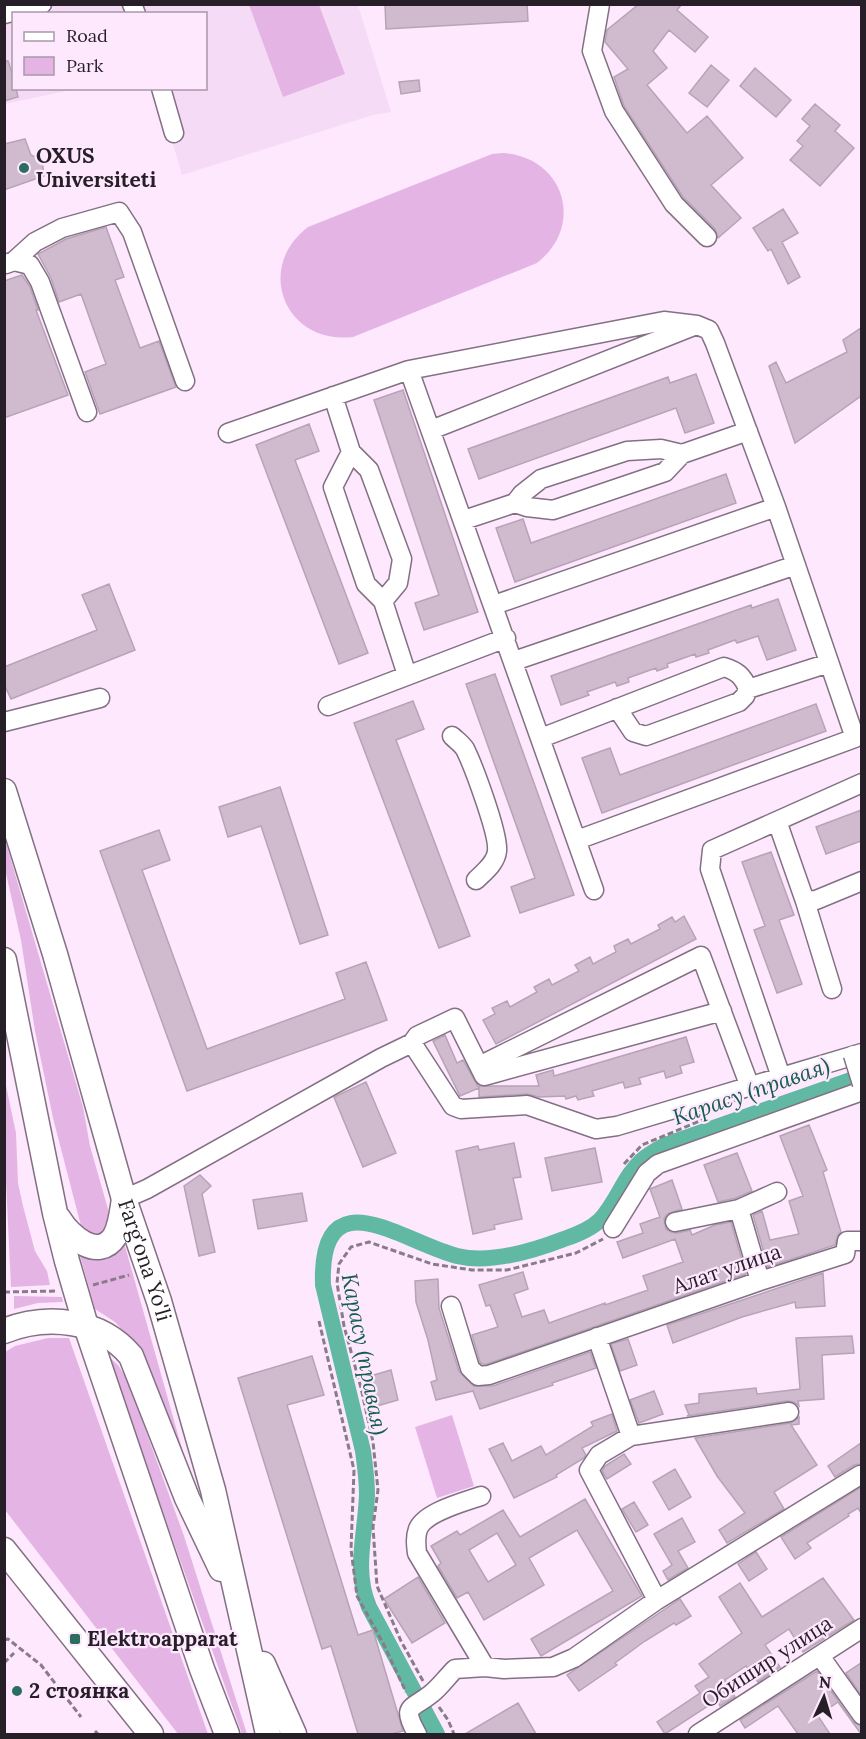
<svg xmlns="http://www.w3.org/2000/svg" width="866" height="1739" viewBox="0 0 866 1739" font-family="Lora,serif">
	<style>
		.built { fill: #f6dbf6 }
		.green { fill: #e4b5e4 }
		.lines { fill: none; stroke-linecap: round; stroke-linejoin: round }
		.canal { stroke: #61b8a3; stroke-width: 16 }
		.building { fill: #cfbace; stroke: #b7a3b7; stroke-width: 1.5; fill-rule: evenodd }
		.minor-casing { stroke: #837083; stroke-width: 21 }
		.major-casing { stroke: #837083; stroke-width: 27 }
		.path { stroke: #897b89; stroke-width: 3; stroke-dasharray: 6 3; stroke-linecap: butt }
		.minor { stroke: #fff; stroke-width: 18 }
		.major { stroke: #fff; stroke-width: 24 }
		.minor-bridge-casing { stroke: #837083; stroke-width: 21; stroke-linecap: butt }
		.minor-bridge { stroke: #fff; stroke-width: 18 }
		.poi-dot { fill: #2b6e5f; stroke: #fee8fe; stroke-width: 2 }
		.labels { text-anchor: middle; stroke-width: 4.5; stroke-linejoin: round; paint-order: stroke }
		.poi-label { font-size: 21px; font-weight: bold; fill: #271f27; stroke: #fee8fe; text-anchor: start }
		.street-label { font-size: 21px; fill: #271f27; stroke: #fee8fe }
		.water-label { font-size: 22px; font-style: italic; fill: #145c4e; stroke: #fee8fe }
	</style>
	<rect width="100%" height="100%" fill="#fee8fe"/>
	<path class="built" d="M4,5h354l33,107 -18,3 -191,60 -25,-86 49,-1v-74h-192v74l62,1 -71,15z"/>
	<path class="green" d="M249,5h70l26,69 -62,23z
		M503,153c62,4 82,73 34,110l-184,74c-68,8 -99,-69 -45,-110l184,-73z
		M4,836l79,271 7,39 18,63 2,16 -11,12 -14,-5 -4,-6 -28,-108 -18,-87 -14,-91 -16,-71z
		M4,1076l12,57 2,50 5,23 12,45 12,20 3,14 -39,2 -6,-127z
		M123,1239l70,249 -55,-142 -23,-24 -20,-13 -16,-57z
		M14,1296l48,1 1,5 -25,1 -24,6z
		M48,1338h21l139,396h-30l-173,-224v-158l10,-6z
		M107,1355l11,10 9,14 57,157 63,198h-5z
		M452,1415l22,71 -37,12 -22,-71z"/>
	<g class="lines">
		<path class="canal" d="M437,1734l-68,-127c-16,-37 -3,-75 -2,-113 0,-14 -2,-29 -4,-43l-40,-166c-4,-111 79,-43 134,-29 33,8 76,-5 107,-17 12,-4 27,-10 36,-19 17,-18 24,-44 42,-60 7,-6 15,-10 23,-15l197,-69"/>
	</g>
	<path class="building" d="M385,4h142l1,17 -142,8z
		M639,4h43l-5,6 31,27 -13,15 -26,-22 -16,21 14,17 -20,17 40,48 20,-17 36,42 -32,27 30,33 -23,20 -3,-9 -32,-32 -59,-91 -10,-29 14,-8 -23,-27 2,-12z
		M4,61h4l6,18v9h2l2,9 -14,4z
		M711,65l18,15 -22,27 -18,-14z
		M755,68l36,32 -15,17 -36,-31z
		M419,80l1,11 -19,3 -2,-12z
		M815,104l25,21 -5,6 19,17 -34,38 -30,-26 13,-14 -6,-5 13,-15 -8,-7z
		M25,139l6,16 11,5 2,16 -40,14v-46z
		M783,209l15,24 -16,9 18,35 -12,7 -17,-35 -3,2 -15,-23z
		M106,227l18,50 -9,3 25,68 19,-7 17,46 -76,27 -15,-42 21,-8 -25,-70 -22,8 -8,-24 -13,-24 28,-15z
		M22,275l8,12 8,23h-2l32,85 -64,23v-137z
		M861,328v68l-66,47 -26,-77 7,-4 10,21 61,-31 -4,-12z
		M696,374l18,49 -29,10 -9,-25 -197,71 -11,-30 200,-72 2,6z
		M403,390l75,222 -54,18 -9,-27 24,-8 -65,-195z
		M309,424l10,27 -24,9 73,193 -29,11 -83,-219z
		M726,474l10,29 -221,79 -19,-54 27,-9 8,24z
		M109,584l26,66 -124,49 -7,-15v-17l93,-37 -15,-35z
		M778,599l18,51 -29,10 -9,-24 -21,7 -2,-3 -27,10 1,3 -13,4 -1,-3 -28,10 1,3 -11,4 -1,-3 -28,10 1,4 -12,4 -2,-4 -28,10 2,3 -28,10 -10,-29 200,-71 1,3z
		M495,674l79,221 -54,18 -9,-26 24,-9 -69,-194z
		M413,701l11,28 -28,11 74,196 -31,12 -85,-225z
		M816,704l10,27 -224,82 -20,-55 28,-10 10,27z
		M280,787l48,148 -28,9 -39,-118 -33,11 -9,-30z
		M861,810v31l-35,13 -10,-27z
		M159,830l11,30 -28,10 65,179 138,-50 -9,-26 30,-11 21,58 -200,71 -87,-240z
		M771,852l23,63 -15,5 23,64 -25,9 -23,-63 11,-4 -23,-64z
		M684,916l12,23 -200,105 -13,-24 12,-6 -3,-6 15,-7 3,6 27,-15 -3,-5 15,-8 3,6 27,-14 -4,-6 15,-8 3,7 23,-12 -2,-6 14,-7 3,5 29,-15 -2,-4 14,-8 3,5z
		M445,1035l12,28 6,-3 16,28 -19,8 -27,-55z
		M686,1037l8,25 -14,4 2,7 -16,5 -2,-7 -25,7 2,6 -16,4 -2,-6 -31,9 2,5 -16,4 -2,-4 -10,3 -1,-3 -26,1 -12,-3 -48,3v-11h60l-3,-11 17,-5 1,6z
		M366,1082l30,71 -33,14 -29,-70z
		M809,1125l18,45 -4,2 18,60 -3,3 -3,10 -67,22 -15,-52 9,-4 8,29 29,-6 -10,-33 14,-5 -23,-60z
		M514,1143l7,34 -8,1 9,41 -28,6 1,4 -22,5 -17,-83 22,-5 1,4z
		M595,1148l7,34 -50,9 -7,-33z
		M737,1153l15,38 -16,7 -18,4 -14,-37z
		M200,1175l11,11 -9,8 13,58 -16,4 -15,-70z
		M672,1180l10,29 -15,5 -3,5 2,10 5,3 6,1 13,-3 2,5 23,-10 16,-3 15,52 -259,90h-5l-2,-2 -8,-27 26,-8 -8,-22 -4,1 -7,-21 44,-13 5,17 -14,5 8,23 22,-7 5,13 56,-20v2l43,-15 -5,-14 40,-14 -8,-23 -52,19 -6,-16 26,-9 -3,-9 20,-7 -10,-28z
		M302,1193l5,28 -49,8 -5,-29z
		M823,1273l2,33 -29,2 -1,-6 -53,15 -69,26 -6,-18z
		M438,1279l1,29 20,63 15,15h19l97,-34 6,16 -44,15 1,2 -73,24 -7,-18 -37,9 -5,-18 6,-2 -9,-40 -12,-38 -1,-21z
		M852,1336l2,17 -32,2 2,44 -26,2 1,5 -5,-4 -7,-1 -100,15 2,-1 -4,-10 14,-2v-9l57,-6 1,6 43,-5 -4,-51z
		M628,1339l9,26 -17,6 -9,-27z
		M312,1356l12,39 -37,10 71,230 15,-5 30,101 -12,3h-33l-27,-88 -9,3 -84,-271z
		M391,1370l7,30 -21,6 -7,-30z
		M654,1391l9,23 -24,9 -9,-23z
		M612,1414l5,17 -35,17 4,7 -2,3 -28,17 1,2 -43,21 -25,-49 14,-6 9,18 29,-15 5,9 47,-29 -2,-4z
		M799,1417v7l-8,1 26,40 -43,27 10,17 -57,34 -8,-13 26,-17 -28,-37 -22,-38 96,-15z
		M861,1443v21l-7,1 -19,12 -7,-11z
		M624,1454l7,10 -24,15 -5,-8 3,-5z
		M675,1469l16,28 -22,13 -16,-28z
		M861,1487v26l-3,-5 -10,6 1,2 -42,27 4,5 -16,11 -14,-22z
		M585,1499l57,97 -101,60 -10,-17 82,-48 -36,-61 -48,28 15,27 -60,35 -16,-28 -11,6 -19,-32 3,-3 -10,-17 26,-15 3,4 43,-25 17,27zM497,1533l19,32 -28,17 -19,-32z
		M634,1502l14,23 -12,7 -14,-23z
		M682,1518l13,24 -17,9 10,17 -20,12 -5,-9 9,-6 -18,-31z
		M756,1552l11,17 -18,12 -11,-17z
		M418,1577l27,46 -33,20 -28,-44z
		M823,1578l31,42 -51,32 -14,-23 -24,16 15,22 -22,15 -12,-16 -21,14 10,17 -15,9 -3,-6 -52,34 -8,-12 43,-29 -5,-7 14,-9 -10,-13 43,-31 -23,-36 21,-14 22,34z
		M680,1599l11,17 -15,9 -2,-2 -29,18 -30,22 2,2 -38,26 -12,-16z
		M861,1663v32l-15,-22z
		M817,1671l36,51 8,4v8l-23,-32 -20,14 12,18h-32l-20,-28 -33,22 -5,-8z
		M518,1703l18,31h-71z"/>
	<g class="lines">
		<defs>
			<path id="minor" d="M132,4l4,10
				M600,4l-8,47 22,60 60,93 33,33
				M4,14l38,-10
				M161,88l13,45
				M14,261l21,-19 27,-14 57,-16 13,20 53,149
				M6,264l8,-3 16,4 10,17 47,130
				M409,370l255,-49 33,4 12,5 6,13 61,164 79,231 -278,102
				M333,396l18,56 -18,35 33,97 17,17 24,74
				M431,430l263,-104
				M228,433l181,-63 185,520
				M351,452l18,18 33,89 -4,24 -15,18
				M515,503l12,4 26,3 112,-38 17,-18
				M464,520l51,-17 7,-9 19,-15 86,-28 34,-2 21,5 66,-23
				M494,605l282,-98
				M514,661l282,-96
				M748,689l81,-26
				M328,706l178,-68
				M4,722l96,-24
				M452,736c4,4 10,8 13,13 8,16 34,85 32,102 -1,12 -13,21 -21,29
				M541,738l183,-71c13,4 19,9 24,22l-3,7 -6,6 -93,34 -13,-4 -16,-24
				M777,821l28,80 11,-1 46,-19
				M805,901l27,88
				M412,1043l5,-7 38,-18 24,48 222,-110 49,131
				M479,1066l5,10 238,-65
				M781,1077l-71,-208 2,-19 150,-67
				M124,1199l23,-10 234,-131 31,-15 41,63 8,3 66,-4 69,24 21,-3 245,-73
				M739,1209l21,72
				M675,1222l64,-13 38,-17
				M613,1228l34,-55 11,-9 204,-73
				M451,1306l19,62 8,8 11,-1 271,-94 85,-27 2,-13h15
				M597,1337l34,99
				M481,1496c-17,6 -56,16 -63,33 -3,8 -2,16 -1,24l68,114
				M657,1600l-68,-130 10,-15 32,-19 158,-24
				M820,1656l42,59
				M417,1734c-16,-29 -6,-24 14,-40 9,-7 16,-17 24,-25l30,-2 19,2 49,-2 21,-9 83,-58 203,-125
				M698,1734l164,-106"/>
			<g id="major">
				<path id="s1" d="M4,791l51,163 69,245 35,102 54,189 55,244"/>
				<path d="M4,960l51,253 12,48 19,65 116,343 25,65"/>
				<path d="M59,1219c10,17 39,43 56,17 6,-11 7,-25 9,-37"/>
				<path d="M4,1331c43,-17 96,-12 127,25l56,142 34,71"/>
				<path d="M4,1550l147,184"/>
				<path d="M263,1664l31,70"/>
			</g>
		</defs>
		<use href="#minor" class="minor-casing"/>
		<use href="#major" class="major-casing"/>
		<path class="path" d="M624,1164l18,-19 65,-27
			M93,1285l36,-10
			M4,1292l53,-1
			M319,1321l35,149 -3,79 6,47 26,47 23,49
			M4,1640l4,-1 33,26 40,52
			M4,1663l10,-10
			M423,1681l-22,-40 -24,-55 -4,-59 5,-37 -5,-48 -12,-54 -17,-62 -7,-43 2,-19 12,-17 18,-5 63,22 40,6h35l69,-17 27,-14
			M439,1707l9,13 6,14
			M95,1731l3,3"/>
		<use href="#minor" class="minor"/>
		<use href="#major" class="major"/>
		<defs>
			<path id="minor-bridge" d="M853,1055l9,29"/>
		</defs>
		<use href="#minor-bridge" class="minor-bridge-casing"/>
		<use href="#minor-bridge" class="minor-bridge"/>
	</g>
	<g class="poi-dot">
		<circle cx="24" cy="168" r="6"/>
		<rect x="69" y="1633" width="12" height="12" rx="3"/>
		<circle cx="17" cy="1691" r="6"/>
	</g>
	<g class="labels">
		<g class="poi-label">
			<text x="36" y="163">OXUS<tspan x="36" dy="24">Universiteti</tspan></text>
			<text x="87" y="1646">Elektroapparat</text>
			<text x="29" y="1698">2 стоянка</text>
		</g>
		<g class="street-label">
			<text dy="7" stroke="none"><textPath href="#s1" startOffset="490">Farg'ona Yo'li</textPath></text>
			<text transform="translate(727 1269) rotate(-19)" y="7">Алат улица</text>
			<text transform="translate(767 1662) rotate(-33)" y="7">Обишир улица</text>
		</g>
		<g class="water-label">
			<text transform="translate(751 1091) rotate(-19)" y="8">Карасу (правая)</text>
			<text transform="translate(365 1354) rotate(79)" y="8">Карасу (правая)</text>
		</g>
	</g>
	<rect width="866" height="1739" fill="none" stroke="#271f27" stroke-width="12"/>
	<rect x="12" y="12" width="195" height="78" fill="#fee8fe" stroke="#a898a8" stroke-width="1.5"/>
	<rect x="24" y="32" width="30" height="9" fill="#ffffff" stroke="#a898a8" stroke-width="1.5"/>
	<text x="66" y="42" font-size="18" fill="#271f27">Road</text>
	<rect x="24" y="57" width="30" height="18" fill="#e4b5e4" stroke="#a898a8" stroke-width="1.5"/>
	<text x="66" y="72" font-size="18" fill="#271f27">Park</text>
	<g transform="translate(824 1697) rotate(4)" stroke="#fee8fe" stroke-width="4.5" paint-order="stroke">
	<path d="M0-4.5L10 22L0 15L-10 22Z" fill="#271f27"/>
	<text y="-9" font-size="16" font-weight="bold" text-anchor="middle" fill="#271f27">N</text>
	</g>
</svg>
